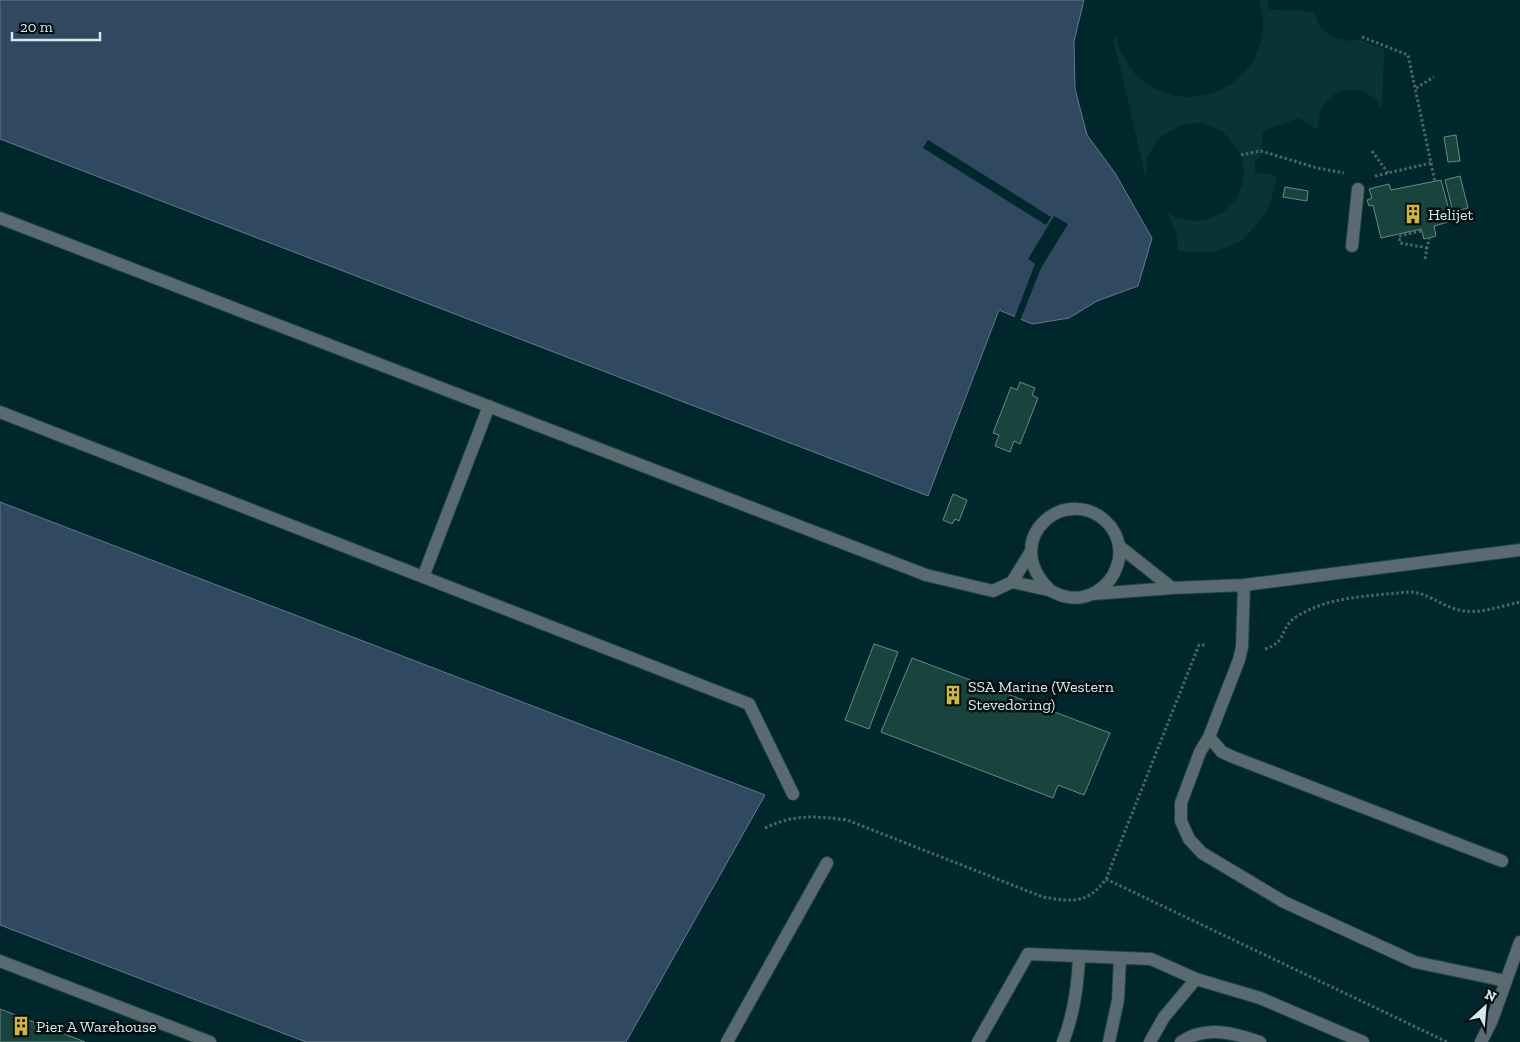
<svg xmlns="http://www.w3.org/2000/svg" width="1520" height="1042" viewBox="0 0 1520 1042" font-family="'Zilla Slab',serif">
	<style>
		.built { fill: #093337 }
		.water { fill: #304961; stroke: #62798b }
		.pier { fill: #00282c }
		.building { fill: #17453e; stroke: #648b84 }
		.lines { fill: none; stroke-linecap: round; stroke-linejoin: round }
		.minor-casing { stroke: #1e4347; stroke-width: 14 }
		.path { stroke: #45676a; stroke-width: 3; stroke-dasharray: 2.5 2.5; stroke-linecap: butt }
		.minor { stroke: #5a6a71; stroke-width: 12 }
		.labels { text-anchor: middle; stroke-width: 5; stroke-linejoin: round; paint-order: stroke }
		.poi-label { font-size: 16px; fill: #d5eaec; stroke: #010e10; text-anchor: start }
	</style>
	<rect width="100%" height="100%" fill="#00282c"/>
	<path class="built" d="M1259,0h9v9l46,3 6,15 12,10 17,4 9,-2 26,10 -2,60 -8,-11 -8,-5 -5,-2 -14,-1 -12,4 -10,9 -6,12 -1,15 -19,-12 -36,13 -2,25 -6,5v11l22,4 -5,21 -4,12 -8,11 -16,19 -14,7 -14,5 -16,2 -22,-2 -2,-19 -9,-20 8,5 19,4 10,-1 18,-7 14,-14 7,-17 1,-9 -3,-18 -12,-17 -9,-8 -21,-7 -17,2 -17,9 -8,7 -10,18 -1,19 -32,-137 2,-6 3,14 7,12 9,13 12,10 12,7 17,5 13,1 16,-2 16,-5 12,-7 10,-9 10,-13 6,-14 4,-15v-13z"/>
	<path class="water" d="M0,0h1084l-10,41 1,48 12,46 28,38 37,65 -14,48 -41,15 -28,17 -37,6 -33,-14 -71,186 -928,-357z
		M0,502l765,293 -139,247h-320l-306,-117z"/>
	<path class="pier" d="M928,140l123,77 -5,8 -123,-77z
		M1054,216l14,8 -27,44 -21,53 -6,-2 21,-55 -7,-5z"/>
	<path class="building" d="M1456,135l4,26 -12,1 -4,-25z
		M1460,176l8,32 -15,4 -8,-32z
		M1441,180l11,41 -18,5 2,10 -7,2 -5,1 -3,-10 -40,9 -8,-33 -4,1 -2,-6 5,-2 -3,-9 20,-5 2,6z
		M1285,187l23,4 -1,10 -24,-4z
		M1020,382l15,6 -3,7 6,3 -18,46 -6,-3 -4,11 -15,-6 4,-11 -6,-2 18,-46 6,3z
		M953,494l14,6 -8,21 -4,-2 -3,5 -9,-4z
		M874,644l24,8 -29,77 -24,-9z
		M912,658l198,75 -26,62 -26,-10 -5,13 -172,-66z
		M0,1009l85,33h-85z"/>
	<g class="lines">
		<defs>
			<path id="minor" d="M0,218l926,357 67,16 19,-9 18,-29
				M1352,246l6,-57
				M0,412l749,292 44,90
				M1119,546l53,42
				M423,577l66,-171
				M1012,582c12,3 25,5 37,8 5,2 9,5 14,6 23,7 47,-8 54,-30 5,-13 2,-28 -6,-39 -40,-49 -116,11 -60,64
				M1244,585l-2,62 -3,13 -30,77 13,15 11,5 269,104
				M1093,594l79,-6 72,-3 276,-35
				M1209,737l-9,15 -19,51v18l8,18 13,14 82,49 131,60 91,19
				M0,961l210,81
				M727,1042l100,-179
				M978,1042l50,-88 123,5 45,20 64,19 103,44
				M1063,1042c11,-28 15,-56 16,-86
				M1109,1042l9,-42 2,-42
				M1150,1042l14,-25 32,-38
				M1181,1042c25,-17 53,-9 79,0
				M1481,1042l11,-22 28,-78"/>
		</defs>
		<use href="#minor" class="minor-casing"/>
		<path class="path" d="M1362,37l46,18 27,127
			M1416,88l18,-11
			M1372,151l16,22
			M1241,155l20,-4 56,17 27,5
			M1375,176l56,-13
			M1421,231l-22,5 1,7 28,5
			M1425,259l4,-21
			M1265,649c23,-7 14,-21 31,-32 32,-21 75,-21 113,-25 18,0 32,14 50,18 19,5 42,-4 61,-8
			M765,828c29,-14 51,-12 82,-8l196,77c29,5 45,7 63,-18l93,-234h6
			M1106,879l341,163"/>
		<use href="#minor" class="minor"/>
	</g>
	<defs>
		<symbol id="building-bare" viewBox="-9 -9 18 18"><path d="M-4-6H4V6H1V3H-1V6H-4ZM-2.5-4.3h1.7v1.8h-1.7ZM.8-4.3h1.7v1.8H.8ZM-2.5-1h1.7V.8h-1.7ZM.8-1h1.7V.8H.8Z" fill="#d5b534" stroke="#010e10" stroke-width="2.5" paint-order="stroke"/></symbol>
	</defs>
	<g fill-rule="evenodd">
		<use href="#building-bare" x="1399" y="200" width="28" height="28"/>
		<use href="#building-bare" x="939" y="681" width="28" height="28"/>
		<use href="#building-bare" x="7" y="1012" width="28" height="28"/>
	</g>
	<g class="labels">
		<g class="poi-label">
			<text x="1428" y="220">Helijet</text>
			<text x="968" y="692">SSA Marine (Western<tspan x="968" dy="18">Stevedoring)</tspan></text>
			<text x="36" y="1032">Pier A Warehouse</text>
		</g>
	</g>
	<g transform="translate(1485 1007) rotate(26)" stroke="#010e10" stroke-width="4" paint-order="stroke">
	<path d="M0-4L9 19L0 12L-9 19Z" fill="#d5eaec"/>
	<text y="-8" font-size="14" font-weight="bold" text-anchor="middle" fill="#d5eaec">N</text>
	</g>
	<path d="M12 32v8h88v-8" fill="none" stroke="#d5eaec" stroke-width="2.5"/>
	<text x="20" y="32" font-size="15" fill="#d5eaec" stroke="#010e10" stroke-width="4" paint-order="stroke">20 m</text>
</svg>
